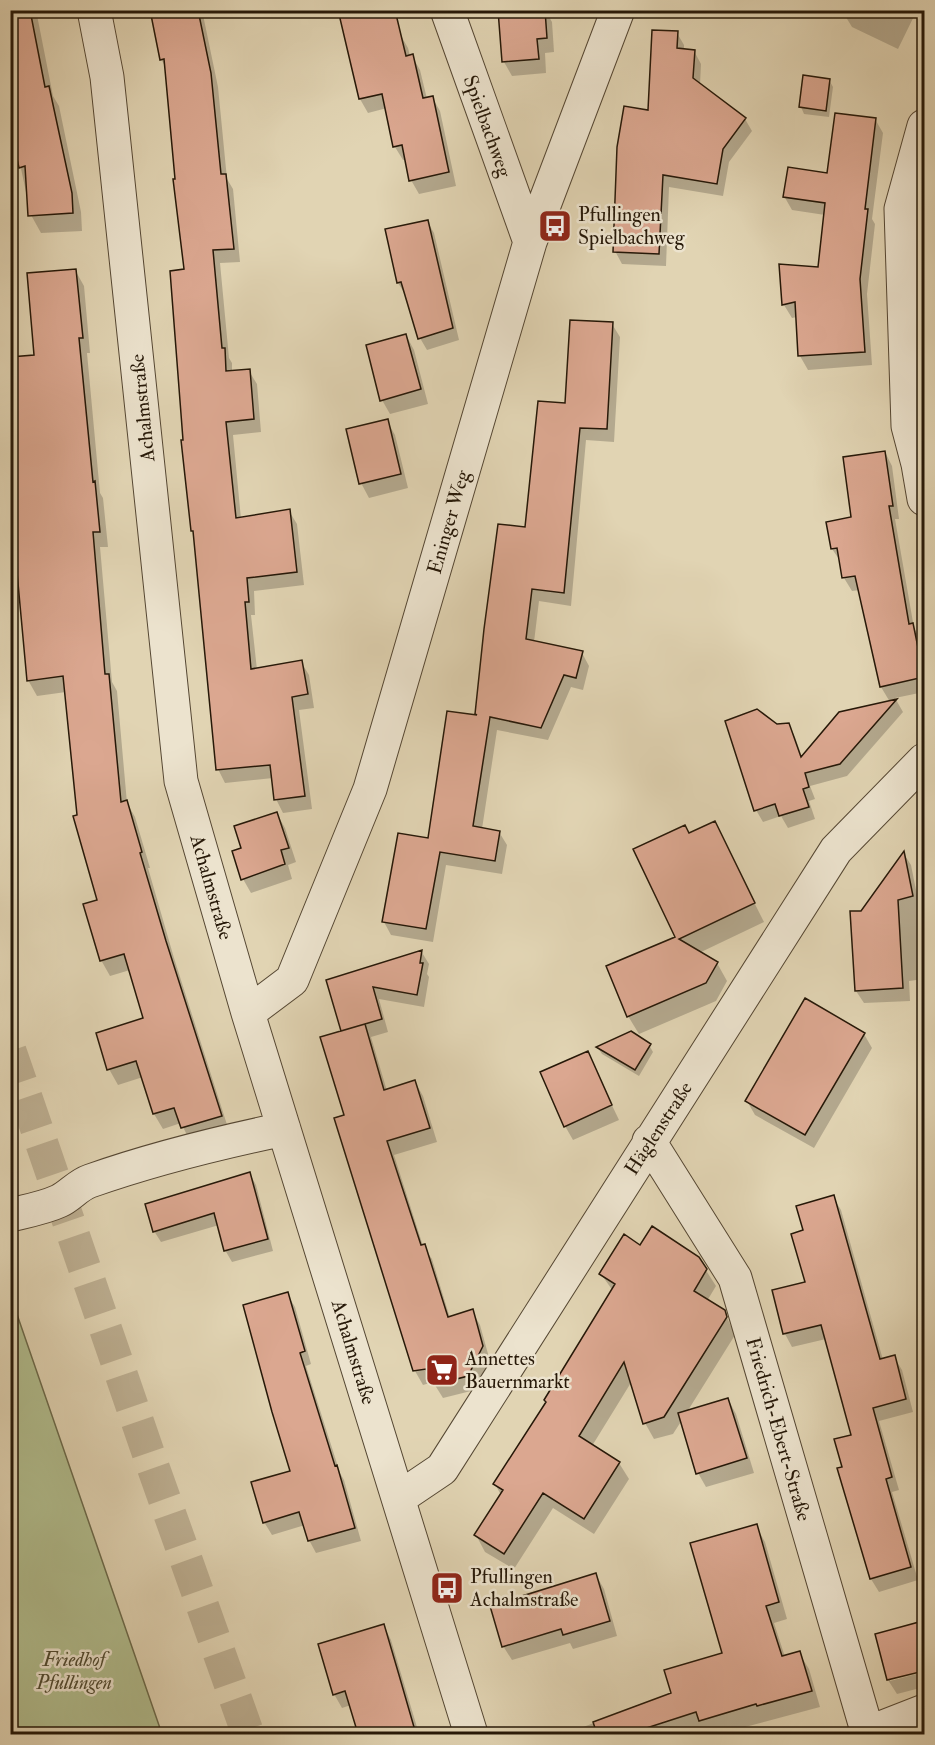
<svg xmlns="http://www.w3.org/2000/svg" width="935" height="1745" viewBox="0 0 935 1745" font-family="'IM FELL Double Pica',serif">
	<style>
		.green { fill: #b1bd8e; stroke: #6c6a4b; stroke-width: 1.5 }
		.shadow { fill: #0003 }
		.building { fill: #dba790; stroke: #261808; stroke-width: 1.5 }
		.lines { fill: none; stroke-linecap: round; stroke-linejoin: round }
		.major-tunnel { stroke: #bcae91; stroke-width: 33; stroke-dasharray: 33 16; stroke-linecap: butt }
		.minor-casing { stroke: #554733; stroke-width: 35 }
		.minor { stroke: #ece3ce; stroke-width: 33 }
		.labels { text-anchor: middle; stroke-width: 5; stroke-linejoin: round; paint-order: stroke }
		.street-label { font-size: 20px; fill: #261808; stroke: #ece3ce }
		.poi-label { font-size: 20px; fill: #261808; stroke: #ece3ce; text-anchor: start }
		.park-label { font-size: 20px; font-style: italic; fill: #504a30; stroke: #ece3ce }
	</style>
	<rect width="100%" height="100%" fill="#e1d4b3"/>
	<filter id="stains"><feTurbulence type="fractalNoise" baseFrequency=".00333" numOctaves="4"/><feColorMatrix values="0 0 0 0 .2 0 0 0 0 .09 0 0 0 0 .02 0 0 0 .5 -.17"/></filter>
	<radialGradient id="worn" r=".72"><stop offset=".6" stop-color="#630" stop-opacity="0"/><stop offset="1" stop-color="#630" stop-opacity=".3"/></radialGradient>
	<path class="green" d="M10,1297h1l151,437h-151z"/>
	<path class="shadow" d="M10,10h26l17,86 6,10 22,106 1,19 -41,2 -10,-18 -16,-74 -5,-8z
		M151,10h51l16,77 9,92 6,10 7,73 -20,1 9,95 3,5v9l17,-1 8,13 4,48 -28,3 8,84 48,-8 8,13 7,61 -50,6 1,24h-4l6,55 44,-8 8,13 5,33 -15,2 13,99 -29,4 -7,-14 -3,-21 -48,5 -7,-14 -23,-234 -3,-5 -7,-259 -19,-203 -5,-9z
		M339,10l61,24 8,14 2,8h2l8,14 7,29 5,-2 8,14 16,75 -37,8 -8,-14 -5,-20h-3l-8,-13 -8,-39 -19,5 -8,-14z
		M545,10l7,12 2,30 -9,1 1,20 -34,3 -8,-14 -5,-50z
		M725,10h14l-2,5z
		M846,10h71l-19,39 -46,-22 -8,-13z
		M677,33l7,12v5l10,1 7,13 -1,21 45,34 7,12 -23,31 -6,34 -54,-9 -3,79 -44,-2 -7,-13 34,-139z
		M829,80l4,7 -4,30 -25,-3 -3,-7z
		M875,119l8,14 -11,86 3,5 -8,70 5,71 -64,5 -8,-14 -3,-39 -5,1 -8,-13 -3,-39 38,3 6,-54 -33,-5 -8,-14 44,-21z
		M427,221l7,12 25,107 -32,10 -7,-12 -15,-44 -7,-11z
		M75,270l9,16 6,67h-3l13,140 3,5 5,49h-8l12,135 5,9 10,112 8,14 15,51h-2l26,90 55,173 -38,12 -10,-20 -18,6 -9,-15 -11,-37 -25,8 -9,-16 36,-50 -15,-49 -20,6 -9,-16 -2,-59 -20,-85 -13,-124 -29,4 -9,-16 -13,-146 -5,1v-176l26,-3z
		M612,324l8,13 -6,105 -28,-2 -15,166 -32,-5 -5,41 48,11 7,13 -6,24 -12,-3 -23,53 -51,-10 -15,99 17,3 8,13 -5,29 -56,-9 -13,77 -42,-7 -7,-13 45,-82 49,-124 -2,-2 51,-185 40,-125z
		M406,335l8,15 14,54 -38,10 -8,-14z
		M387,421l8,14 13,53 -39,10 -8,-15z
		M885,452l7,14 7,53h-4l19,109 6,10 4,21v33l-29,6 8,14 -56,64 -37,10 5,13 -6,2 6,18 -27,9 -7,-12 -18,6 -7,-12 21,-84 11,-2 7,13 7,20 88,-55 -9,-15 -21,-97 -8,1 -8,-13 -3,-16 -9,-13 21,-30z
		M277,814l8,14 11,34 -8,3 4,14 -41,14 -8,-14v-30z
		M714,823l50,99 -65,31 18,10 10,18 -11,20 -77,33 -11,-18 49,-78 12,-103z
		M904,854l7,11 13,65v49l-15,2 1,20 -46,2 -8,-12 6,-79z
		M421,951l8,13 -2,10 2,3 -5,30 -45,-8 9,33 -17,5 16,54 28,-9 8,14 14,46 -43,13 29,91 9,13 18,59 22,-7 8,14 10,36 -15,29 -32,8 -10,-16 -10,3 -8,-14 -80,-252 11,-3 -2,-84 -16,-51z
		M864,1034l8,14 -58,100 -59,-33 -8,-14z
		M649,1045l4,7 -14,24 -37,-22 -4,-6z
		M587,1053l32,67 -46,20 -8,-14z
		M250,1174l6,11 17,66 -41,11 -7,-12 -6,-25 -58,17 -7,-11z
		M833,1197l8,13 42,150 11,-3 8,13 11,42 -34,9 20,69 -7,2 26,88 -39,12 -8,-13 -27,-111 8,-32 -26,-97 -34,8 -7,-13 22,-51 -2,-52z
		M641,1247l57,11 18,28 -9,15 17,10 11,24 -48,77 41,-13 8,15 18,59 -48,14 -8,-14 -16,-53 -9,14 -19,5 -9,-16 -13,-42 -40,65 27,17 10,16 -35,55 -41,-26 -39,61 -29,-17 -9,-17 25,-40 -6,-11 52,-81 66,-112 -12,-17z
		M287,1294l8,13 16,57 -5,2 34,107 4,7 17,61 -45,12 -7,-13 -4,-15 -33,10 -8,-13 28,-50z
		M756,1526l9,16 22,77 -13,4 11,34 14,-4 10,16 11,38 -101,27h-11l-3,-5 -16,5h-125l109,-40 51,-40z
		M596,1575l8,14 13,47 -44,13 -3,-6 -58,17 -9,-14z
		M919,1624l5,10v35l-34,9v3l34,-9v15l-27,7 -9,-14 -11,-45z
		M384,1626l7,14 28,94h-60l-8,-29 -9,3 -8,-14z"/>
	<path class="building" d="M10,10h20l15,77 4,-1 23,107 1,20 -45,3 -3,-50 -6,2 -9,-42z
		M150,10h48l13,63 10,101h5l8,75 -21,1 9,98h3l1,23 24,-2 4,50 -28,3 10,96 54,-9 7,63 -50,6 2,24h-4l6,67 51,-9 6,34 -16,3 13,99 -31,4 -4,-35 -54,5 -23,-239h-2l-10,-91h2l-13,-169 14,-2 -11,-90h2l-11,-120 -4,1z
		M338,10h57l11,46 7,-2 10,44 10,-2 16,76 -40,9 -7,-36 -9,2 -11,-53 -23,5z
		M498,10h47l2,28 -10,1 2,20 -37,3z
		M652,30l26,1 -1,17 18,2 -2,28 53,40 -23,31 -6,35 -54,-9 -4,79 -46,-2 4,-105 7,-41 24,4z
		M803,75l27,4 -4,32 -27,-4z
		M835,113l41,5 -11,91h3l-8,70 5,73 -67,4 -3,-54 -13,3 -3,-41 39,3 7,-64 -42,-6 5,-30 39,6z
		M428,220l25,108 -35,11 -17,-57 -4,1 -12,-54z
		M76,269l7,69h-4l14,144 2,-1 5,51h-7l12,142h4l12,128 6,-2 15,52 -2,1 26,88 56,175 -41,12 -7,-20 -21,6 -17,-53 -29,9 -11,-37 47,-15 -19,-64 -24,7 -17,-57 14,-4 -24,-84 4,-1 -14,-139 -36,5 -15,-163 -2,1v-162l24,-2 -7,-82z
		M570,320l43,2 -6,107 -27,-1 -16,165 -32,-4 -6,50 57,12 -7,27 -12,-3 -23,53 -51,-11 -17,109 27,5 -5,30 -55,-9 -14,77 -44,-7 16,-89 30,5 19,-127 30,4 -2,-1 9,-85 14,-105 27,3 13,-126 27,2z
		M406,334l15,55 -41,12 -14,-56z
		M388,419l13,55 -42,10 -13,-55z
		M885,451l8,55h-4l20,118 4,-1 11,54 -44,10 -25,-111 -13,2 -5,-30 -6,1 -5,-27 25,-5 -8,-60z
		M897,699l-57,65 -35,9 4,14 -6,2 6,18 -30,9 -4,-12 -21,7 -29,-90 32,-12 20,15 12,-1 12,34 38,-45z
		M277,812l12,36 -8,2 4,14 -44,16 -9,-29 9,-3 -7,-22z
		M715,821l40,82 -76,36 39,23 -12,21 -79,34 -21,-51 69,-29 -42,-88 52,-24 4,8z
		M904,851l9,45 -15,4 5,88 -48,3 -5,-80h11z
		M422,950l-2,13h3l-6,32 -44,-8 9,32 -41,12 -15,-51z
		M805,998l60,35 -60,102 -60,-34z
		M365,1024l19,66 31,-10 15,48 -43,13 34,104 4,-1 23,73 25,-8 10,37 -15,30 -35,9 -7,-16 -13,2 -79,-253 10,-3 -24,-78z
		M631,1031l20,13 -16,26 -39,-23z
		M588,1051l24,54 -48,22 -24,-55z
		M250,1172l18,67 -44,12 -10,-38 -61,19 -8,-28z
		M834,1195l46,164 15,-4 11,44 -33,9 19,69 -6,2 25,88 -41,12 -33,-111 5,-1 -8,-28 17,-4 -30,-110 -38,9 -11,-44 33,-8 -14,-48 12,-4 -7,-24z
		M652,1226l47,31 8,12 -13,22 31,19 2,7 -63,100 -21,7 -19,-62 -45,74 41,26 -36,57 -41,-26 -39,61 -30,-19 29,-45 -10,-6 53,-82 -2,-2 71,-116 -16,-10 25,-40 16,11z
		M288,1292l17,59 -5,2 35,113 2,-1 18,63 -47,13 -9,-29 -36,11 -12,-41 39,-11 -18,-59 -29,-107z
		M728,1398l19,60 -51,16 -18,-61z
		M757,1524l22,78 -13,4 16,50 18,-5 12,40 -55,15 -1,-2 -57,17 -3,-9 -68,22h-31l-4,-12 78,-29 -7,-23 58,-17 -32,-110z
		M596,1573l14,48 -47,14 -2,-6 -59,18 -12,-41z
		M919,1622l5,20v29l-37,9 -12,-46z
		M384,1624l15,51 17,59h-58l-13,-43 -12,4 -15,-51z"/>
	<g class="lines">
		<path class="major-tunnel" d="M10,1051l142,413 96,270"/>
		<defs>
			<path id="minor" d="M94,10l13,67 74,704 67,232 223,721
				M447,10l83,232
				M924,126l-23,83 7,217 10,38 6,35
				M248,1013l44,-33 78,-191 160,-547 88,-232
				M649,1141l86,137 133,456
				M10,1215c17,-4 34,-7 49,-14 11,-5 19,-16 31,-20 65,-23 127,-38 194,-52
				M399,1498l43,-29 394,-619 88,-90
				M865,1734l59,-23"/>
		</defs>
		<use href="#minor" class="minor-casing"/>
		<use href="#minor" class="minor"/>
	</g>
	<defs>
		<symbol id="bus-square" viewBox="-11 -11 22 22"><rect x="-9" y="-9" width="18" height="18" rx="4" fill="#8f2418" stroke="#ece3ce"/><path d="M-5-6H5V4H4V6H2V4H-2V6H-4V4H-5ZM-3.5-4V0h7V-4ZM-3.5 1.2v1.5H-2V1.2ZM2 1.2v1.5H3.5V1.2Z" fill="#fff"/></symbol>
		<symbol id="supermarket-square" viewBox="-11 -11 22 22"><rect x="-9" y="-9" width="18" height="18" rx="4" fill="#8f2418" stroke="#ece3ce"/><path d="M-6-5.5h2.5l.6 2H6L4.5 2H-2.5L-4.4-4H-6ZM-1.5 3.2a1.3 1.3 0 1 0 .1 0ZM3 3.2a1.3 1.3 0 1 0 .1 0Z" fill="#fff"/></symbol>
	</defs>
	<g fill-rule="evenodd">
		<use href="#bus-square" x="536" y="207" width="38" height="38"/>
		<use href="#supermarket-square" x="423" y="1351" width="38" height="38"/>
		<use href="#bus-square" x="428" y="1569" width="38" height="38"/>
	</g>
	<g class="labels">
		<g class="street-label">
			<text transform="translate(488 126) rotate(70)" y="7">Spielbachweg</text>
			<text transform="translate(142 408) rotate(-96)" y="7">Achalmstraße</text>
			<text transform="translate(448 522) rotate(-74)" y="7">Eninger Weg</text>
			<text transform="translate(212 887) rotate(74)" y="7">Achalmstraße</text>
			<text transform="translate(658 1128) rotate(-57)" y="7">Häglenstraße</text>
			<text transform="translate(354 1352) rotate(73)" y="7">Achalmstraße</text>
			<text transform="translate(779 1429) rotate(74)" y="7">Friedrich-Ebert-Straße</text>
		</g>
		<g class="poi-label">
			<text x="578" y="221">Pfullingen<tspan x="578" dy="23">Spielbachweg</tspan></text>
			<text x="465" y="1365">Annettes<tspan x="465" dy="23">Bauernmarkt</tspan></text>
			<text x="470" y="1583">Pfullingen<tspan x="470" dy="23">Achalmstraße</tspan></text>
		</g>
		<g class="park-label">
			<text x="74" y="1666">Friedhof<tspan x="74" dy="23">Pfullingen</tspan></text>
		</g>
	</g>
	<rect width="935" height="1745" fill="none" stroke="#e1d4b3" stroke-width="36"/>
	<rect x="12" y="12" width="911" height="1721" fill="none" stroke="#261808" stroke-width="3"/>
	<rect x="18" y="18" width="899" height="1709" fill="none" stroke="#261808" stroke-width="1.5"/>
	<rect width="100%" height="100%" filter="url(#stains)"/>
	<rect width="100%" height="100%" fill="url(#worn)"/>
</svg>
